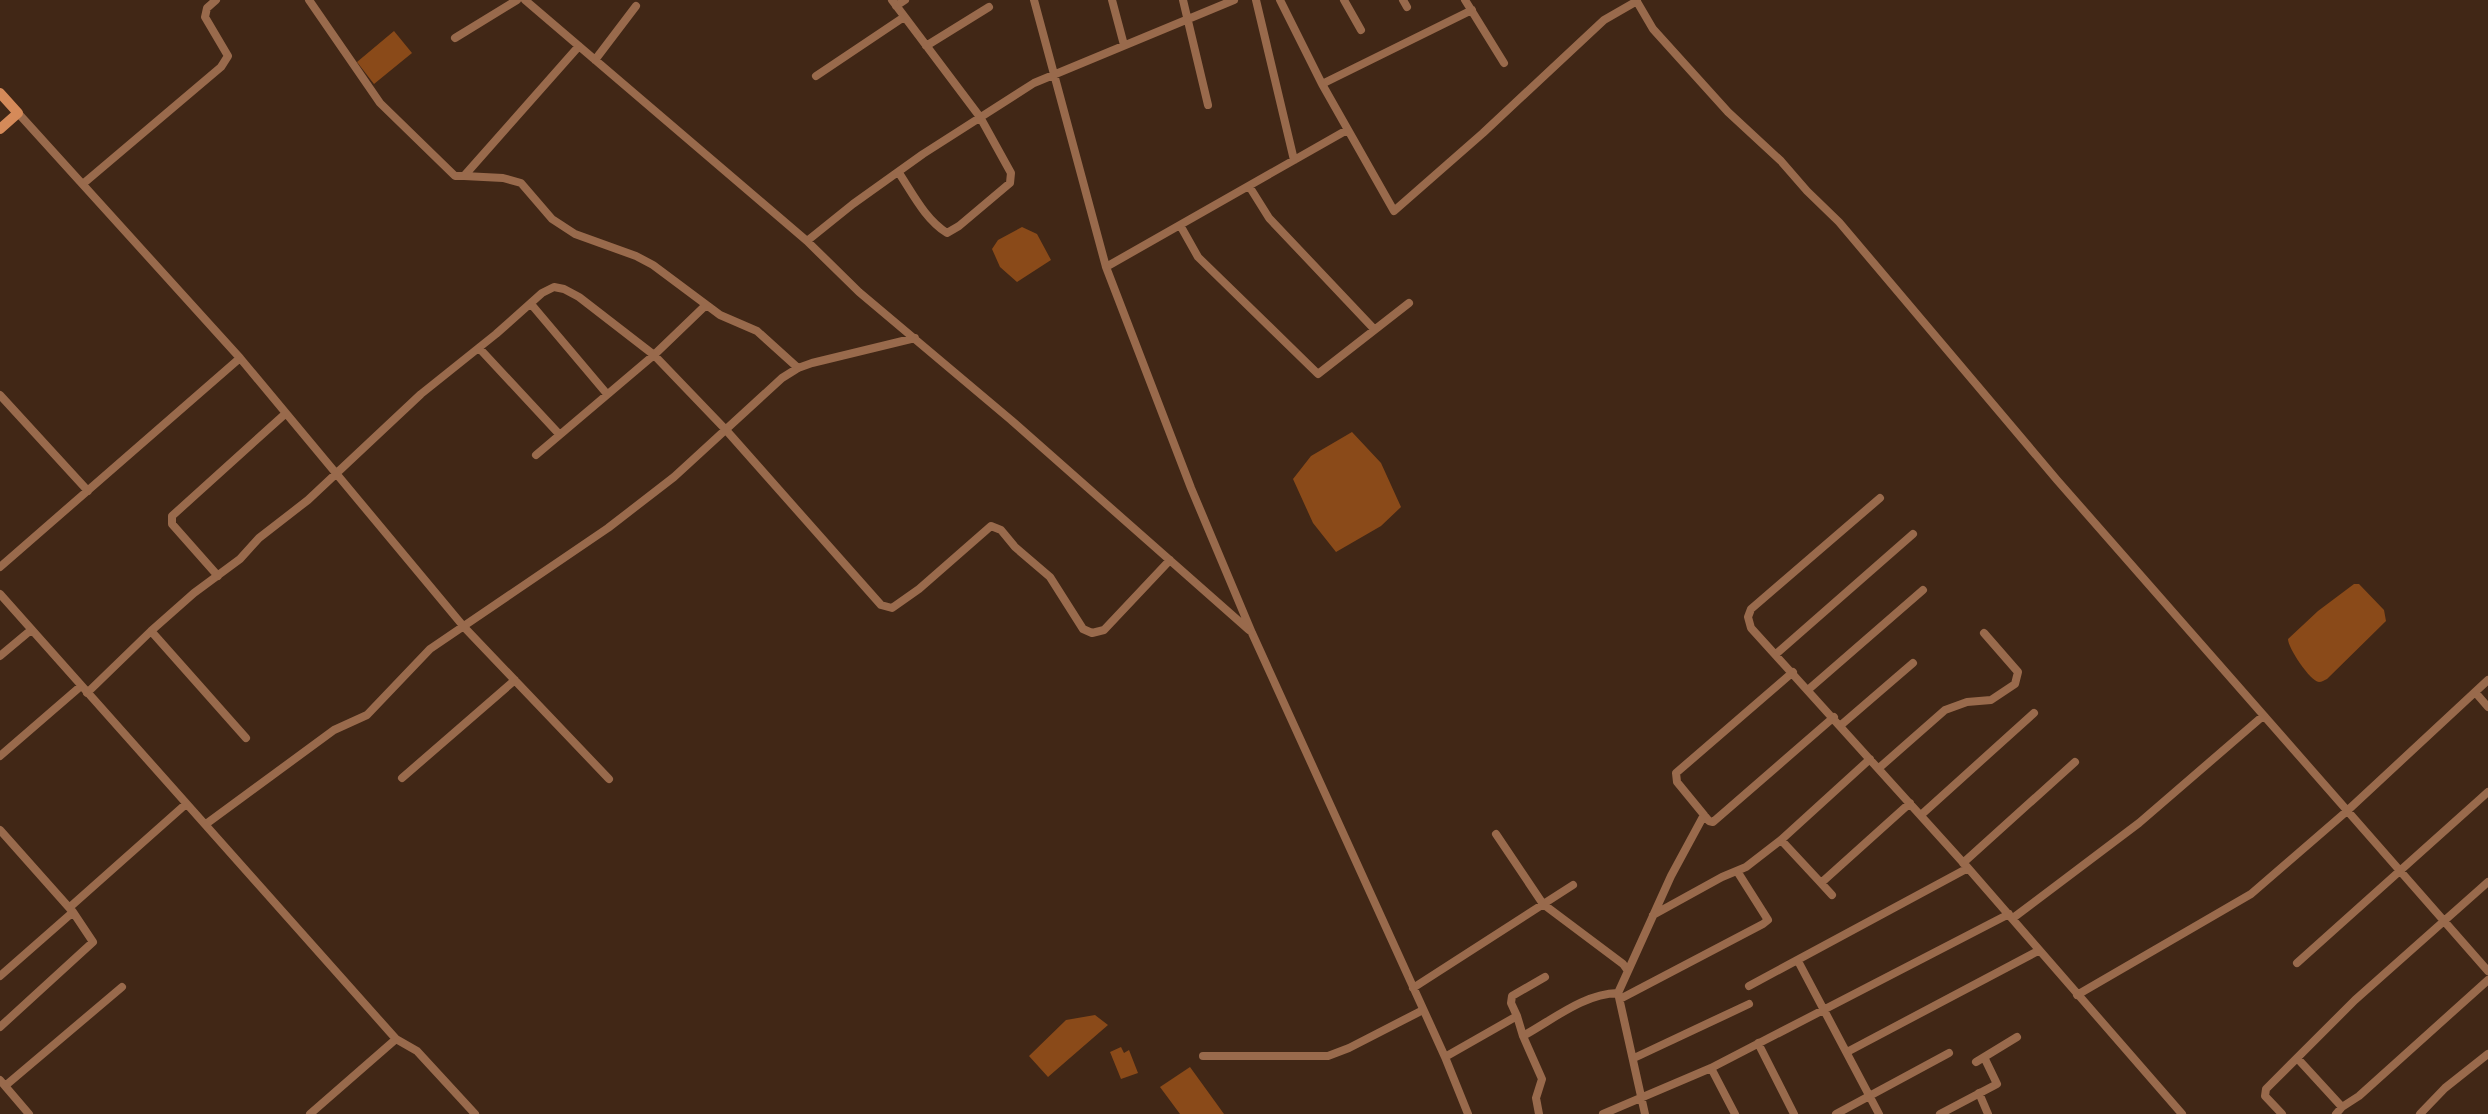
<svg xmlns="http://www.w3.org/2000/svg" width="2488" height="1114" viewBox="0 0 2488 1114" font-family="'Fira Sans Condensed',sans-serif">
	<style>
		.water { fill: #8a4a19 }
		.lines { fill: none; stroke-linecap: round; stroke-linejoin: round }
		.street { stroke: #996a4c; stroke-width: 8 }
		.secondary { stroke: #d58a59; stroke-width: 10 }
	</style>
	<rect width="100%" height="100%" fill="#412716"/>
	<path class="water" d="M394,31l18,22 -38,31 -17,-22z
		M1022,227l15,7 14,26 -34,22 -17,-15 -8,-18 6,-9z
		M1352,432l29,31 20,44 -20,19 -45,26 -23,-29 -20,-44 18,-23z
		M2354,584h5l25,26 2,11 -59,58c-3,1 -5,3 -8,3 -9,-1 -31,-34 -31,-43l30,-28z
		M1095,1015l13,10 -60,52 -19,-21 37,-36z
		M1121,1047l3,6 5,-3 9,23 -17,6 -11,-27z
		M1190,1067l34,47h-44l-20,-27z"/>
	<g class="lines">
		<path class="street" d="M309,0l71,103 75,73h9l115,-130
			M525,0l282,241 52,51 152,128 238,210
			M892,0l88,117 31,56 -1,10 -51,43 -12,7c-22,-14 -34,-39 -48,-60
			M1034,0l72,267 85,221 61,145 193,424 23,57
			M1112,0l12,45
			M1183,0l25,105
			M1256,0l38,160
			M1280,0l42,84 72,127 89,-78 121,-113 33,-19
			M1344,0l17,30
			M1403,0l4,7
			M1465,0l39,63
			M1636,0l17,29 75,83 53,49 26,30 32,31 218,258 431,491
			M896,6l9,-6
			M455,38l62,-38
			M926,46l63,-39
			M595,60l41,-54
			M816,76l88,-59
			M1322,84l150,-74
			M18,113l222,245 224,269 145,152
			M464,176l39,2 18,5 31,36 23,15 61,22 17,9 67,50 37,16 41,37
			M84,183l137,-116 7,-11 -23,-39 2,-9 9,-8
			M1249,186l20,32 105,111
			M1180,225l18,32 120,117 91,-71
			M807,241l46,-37 70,-50 111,-71 200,-83
			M1106,267l241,-137
			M531,304l76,90
			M479,348l80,86
			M0,395l88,96
			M536,455l118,-100 52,-50
			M1880,498l-129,111 -3,8 3,11 217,240 214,246
			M0,567l240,-209
			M218,576l-46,-52v-8l113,-102
			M0,594l396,445 21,12 58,63
			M151,631l95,107
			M1776,654l137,-120
			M0,656l31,-26
			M1793,672l-117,101 1,9 32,39 4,1 121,-105
			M1809,689l114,-99
			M2475,692l13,15
			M87,693l64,-62 43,-38 46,-34 19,-21 49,-38 113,-106 75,-60 46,-41 12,-6 10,2 15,8 75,58 72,75 155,175 11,3 27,-19 72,-63 10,4 14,17 35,30 33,52 9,4 12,-3 66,-70
			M1841,725l72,-62
			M0,756l81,-70
			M1879,768l66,-58 22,-8 24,-2 24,-16 3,-12 -34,-39
			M402,778l113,-98
			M1921,815l113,-102
			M206,824l128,-94 33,-15 63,-66 178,-121 66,-51 108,-99 16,-10 14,-5 103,-25
			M0,830l73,82 -73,64
			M1496,834l47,70 80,60 5,7 -10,22 27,121
			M1781,840l40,43 89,-80
			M1963,863l112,-101
			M1821,883l11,12
			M70,907l116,-103
			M1653,915l69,-38 24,-10 35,-27 89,-81
			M2013,918l126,-95 124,-107
			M1798,961l81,153
			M2297,963l191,-171
			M1628,971l43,-95 33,-61
			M1749,986l219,-118
			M1413,988l160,-103
			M2077,995l174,-101 96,-83 141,-131
			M1620,999l143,-75 5,-4 -31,-49
			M1517,1016l-6,-13 1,-7 33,-19
			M0,1027l93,-85 -20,-30
			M1523,1036c31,-17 60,-42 95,-43
			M1758,1043l36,71
			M1847,1052l191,-101
			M1203,1056h125l21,-8 74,-38
			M1445,1057l72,-41 6,20 19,43 -6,19 3,16
			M1634,1058l115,-54
			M2298,1059l44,48 -6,7
			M1976,1062l41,-25
			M1711,1068l24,46
			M0,1080l29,34
			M5,1086l117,-99
			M1979,1093l9,21
			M2342,1107l17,-11 129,-116
			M310,1114l86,-75
			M1603,1114l108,-46 298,-154
			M1836,1114l113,-61
			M1940,1114l57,-30 -13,-27
			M2282,1114l-17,-18 1,-7 89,-89 133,-118
			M2420,1114l25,-26 43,-34"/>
		<path class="secondary" d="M0,93l18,20 -18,16"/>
	</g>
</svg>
